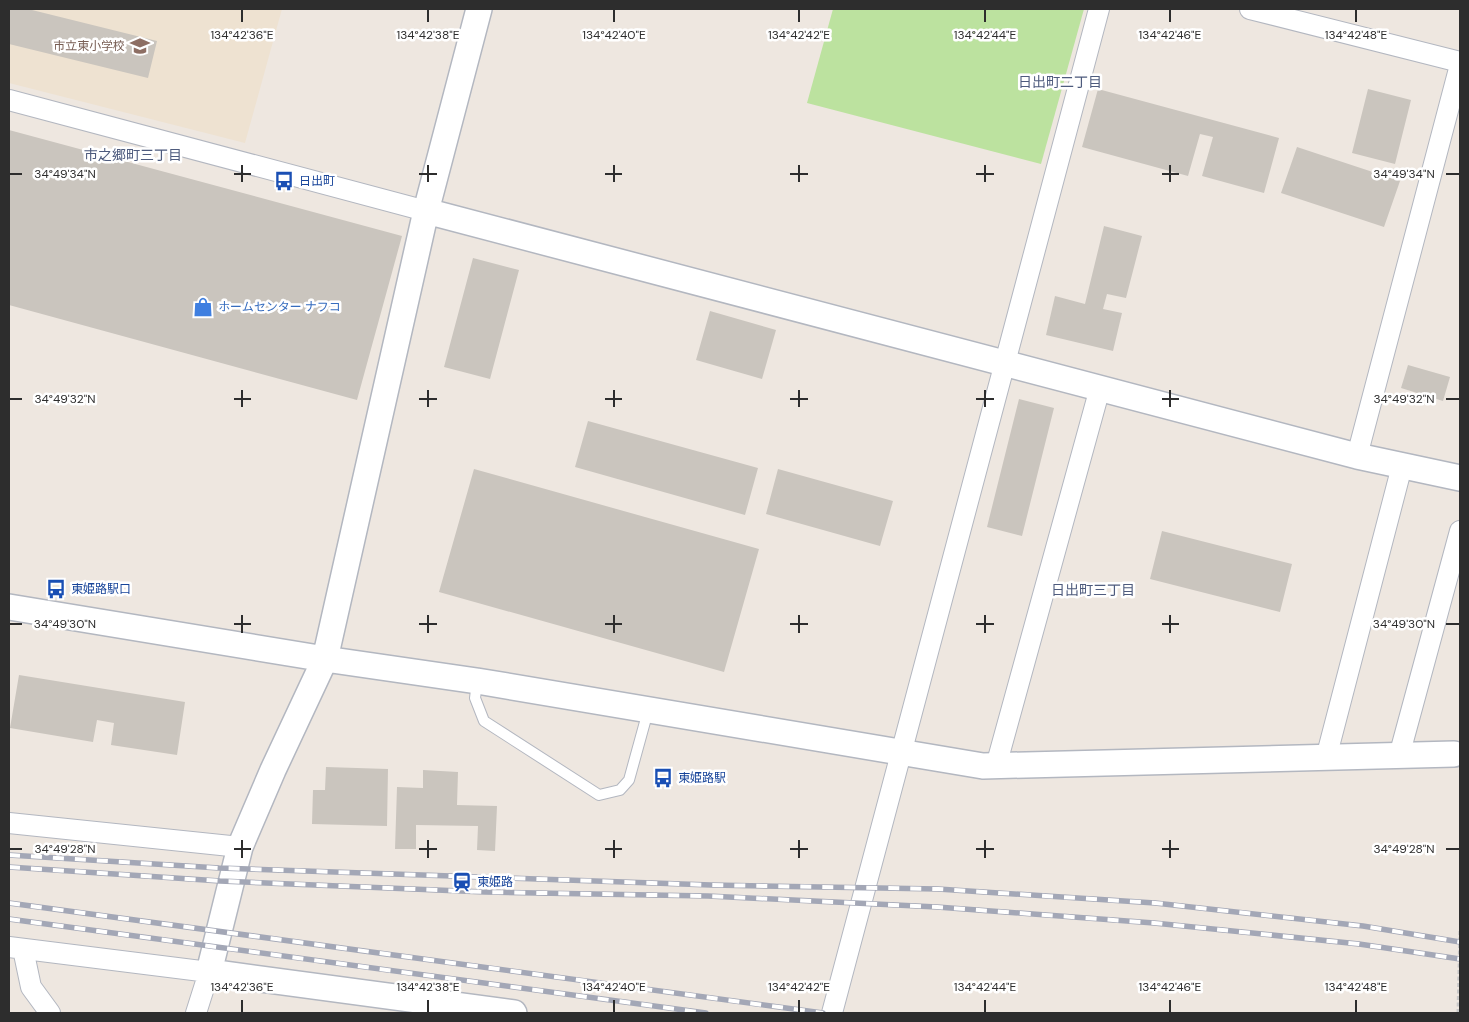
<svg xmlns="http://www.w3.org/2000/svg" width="1469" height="1022" viewBox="0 0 1469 1022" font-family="'DM Sans','Noto Sans JP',sans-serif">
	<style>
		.education { fill: #eee2d1 }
		.green { fill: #bce29f }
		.building { fill: #cac5be }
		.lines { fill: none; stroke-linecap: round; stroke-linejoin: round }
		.service-casing { stroke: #b3b7c0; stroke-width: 12 }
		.minor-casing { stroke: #b3b7c0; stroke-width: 22 }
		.tertiary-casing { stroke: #b3b7c0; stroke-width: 28 }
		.path { stroke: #c8c8c8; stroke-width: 3; stroke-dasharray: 4 2.5; stroke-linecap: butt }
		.service { stroke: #fff; stroke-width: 10 }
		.minor { stroke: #fff; stroke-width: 20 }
		.tertiary { stroke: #fff; stroke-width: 25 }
		.rail-casing { stroke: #a3a7b6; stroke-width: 5.5 }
		.rail { stroke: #fff; stroke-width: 4; stroke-dasharray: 11; stroke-linecap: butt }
		.ticks { fill: none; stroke: #2d2d2d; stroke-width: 2 }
		.labels { text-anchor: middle; stroke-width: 5; stroke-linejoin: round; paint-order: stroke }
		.education-label { font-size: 12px; fill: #785e54; stroke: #fff; text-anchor: end }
		.transit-label { font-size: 12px; fill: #164399; stroke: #fff; text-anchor: start }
		.shop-label { font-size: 12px; fill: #366cbe; stroke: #fff; text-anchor: start }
		.neighbourhood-label { font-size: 14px; fill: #4e5b7d; stroke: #fff }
		.ticks-label { font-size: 12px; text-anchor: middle; fill: #2d2d2d; stroke: #fff; stroke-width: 5; stroke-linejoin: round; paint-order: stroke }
	</style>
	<rect width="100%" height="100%" fill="#eee7e0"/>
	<path class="education" d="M9,9h273l-37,134 -236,-60z"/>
	<path class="green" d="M833,9h251l-43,155 -234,-61z"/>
	<path class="building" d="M9,9h19l129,32 -9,37 -139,-34z
		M1098,89l181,49 -15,55 -62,-17 11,-39 -13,-3 -12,42 -106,-29z
		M1368,89l43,11 -16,64 -43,-11z
		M9,130l393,106 -45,164 -348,-95z
		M1297,147l103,34 -16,46 -103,-34z
		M1104,226l38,10 -16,62 -19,-4 -4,15 19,4 -9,38 -67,-16 9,-39 30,8z
		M473,258l46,12 -29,109 -46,-12z
		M710,311l66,19 -14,49 -66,-19z
		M1408,365l42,12 -7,24 -42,-13z
		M1019,399l35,9 -32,128 -35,-9z
		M588,421l170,47 -13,47 -170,-48z
		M474,469l285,80 -35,123 -285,-80z
		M778,469l115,32 -13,45 -114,-32z
		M1162,531l130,33 -12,48 -130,-33z
		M19,675l166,27 -8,53 -66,-10 3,-22 -17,-3 -4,22 -83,-14z
		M326,767l62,2 -1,57 -75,-2 1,-34h12z
		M423,770l35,2 -1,33 40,1 -2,45 -18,-1 1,-24 -62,-1v24h-21l2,-62 26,1z"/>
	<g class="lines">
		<defs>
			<path id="service" d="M477,682l-2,16 9,23 115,74 21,-5 9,-10 19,-69"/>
			<path id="minor" d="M1250,9l210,53
				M9,100l417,111
				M1357,456l103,-391
				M1399,756l61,-225
				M1326,758l76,-292
				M996,766l104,-378
				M9,823l231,24
				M9,947l200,25 -13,41
				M23,949l8,38 19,26
				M832,1013l267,-1004"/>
			<path id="tertiary" d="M479,9l-53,202 -101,448 -52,111 -33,77 -31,125 305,41
				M426,211l931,245 103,22
				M9,607l316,52 152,22 506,85 471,-12"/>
		</defs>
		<use href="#service" class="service-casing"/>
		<use href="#minor" class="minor-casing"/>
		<use href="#tertiary" class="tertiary-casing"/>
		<path class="path" d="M1458,1013l2,-83"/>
		<use href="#service" class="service"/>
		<use href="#minor" class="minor"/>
		<use href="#tertiary" class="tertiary"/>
		<defs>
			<path id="rail" d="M9,855l210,13 492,17 227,4 217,14 208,23 97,16
				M9,867l211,14 265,11 223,4 229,11 217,16 205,21 101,15
				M9,903l814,110
				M9,919l697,94"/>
		</defs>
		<use href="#rail" class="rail-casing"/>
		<use href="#rail" class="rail"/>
	</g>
	<path class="ticks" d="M242,10v12M428,10v12M614,10v12M799,10v12M985,10v12M1170,10v12M1356,10v12M242,165v17M428,165v17M614,165v17M799,165v17M985,165v17M1170,165v17M10,174h12M234,174h17M419,174h18M605,174h17M790,174h18M976,174h18M1162,174h17M1446,174h13M242,390v17M428,390v17M614,390v17M799,390v17M985,390v17M1170,390v17M10,399h12M234,399h17M419,399h18M605,399h17M790,399h18M976,399h18M1162,399h17M1446,399h13M242,615v18M428,615v18M614,615v18M799,615v18M985,615v18M1170,615v18M10,624h12M234,624h17M419,624h18M605,624h17M790,624h18M976,624h18M1162,624h17M1446,624h13M242,840v18M428,840v18M614,840v18M799,840v18M985,840v18M1170,840v18M10,849h12M234,849h17M419,849h18M605,849h17M790,849h18M976,849h18M1162,849h17M1446,849h13M242,1000v12M428,1000v12M614,1000v12M799,1000v12M985,1000v12M1170,1000v12M1356,1000v12"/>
	<defs>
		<symbol id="school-bare" viewBox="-9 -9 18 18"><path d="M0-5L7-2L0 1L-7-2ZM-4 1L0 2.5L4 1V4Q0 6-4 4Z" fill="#8d6e63" stroke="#fff" stroke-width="2.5" paint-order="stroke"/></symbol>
		<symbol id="bus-bare" viewBox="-9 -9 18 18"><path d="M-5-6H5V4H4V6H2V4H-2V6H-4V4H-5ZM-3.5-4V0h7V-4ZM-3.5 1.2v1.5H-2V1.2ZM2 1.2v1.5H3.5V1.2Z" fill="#1a4fb4" stroke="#fff" stroke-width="2.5" paint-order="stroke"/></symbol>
		<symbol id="shop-bare" viewBox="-9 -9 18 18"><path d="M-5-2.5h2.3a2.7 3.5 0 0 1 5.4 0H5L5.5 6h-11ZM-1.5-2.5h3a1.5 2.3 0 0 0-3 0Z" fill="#3f7fe0" stroke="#fff" stroke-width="2.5" paint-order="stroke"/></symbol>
		<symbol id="station-bare" viewBox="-9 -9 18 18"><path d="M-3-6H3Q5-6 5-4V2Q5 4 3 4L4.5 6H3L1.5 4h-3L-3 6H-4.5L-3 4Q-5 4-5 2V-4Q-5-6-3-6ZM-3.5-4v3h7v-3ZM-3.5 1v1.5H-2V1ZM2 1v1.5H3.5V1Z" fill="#1a4fb4" stroke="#fff" stroke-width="2.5" paint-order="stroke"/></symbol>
	</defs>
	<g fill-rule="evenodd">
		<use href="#school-bare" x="126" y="32" width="28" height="28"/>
		<use href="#bus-bare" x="270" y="167" width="28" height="28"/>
		<use href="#shop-bare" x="189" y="293" width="28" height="28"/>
		<use href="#bus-bare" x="42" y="575" width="28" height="28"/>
		<use href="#bus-bare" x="649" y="764" width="28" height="28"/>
		<use href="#station-bare" x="448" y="868" width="28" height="28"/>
	</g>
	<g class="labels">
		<g class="education-label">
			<text x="125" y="50">市立東小学校</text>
		</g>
		<g class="transit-label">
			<text x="299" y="185">日出町</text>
			<text x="71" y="593">東姫路駅口</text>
			<text x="678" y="782">東姫路駅</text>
			<text x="477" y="886">東姫路</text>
		</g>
		<g class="shop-label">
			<text x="218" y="311">ホームセンター ナフコ</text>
		</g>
		<g class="neighbourhood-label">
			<text x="1060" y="87">日出町二丁目</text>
			<text x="133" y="160">市之郷町三丁目</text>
			<text x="1093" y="595">日出町三丁目</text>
		</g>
	</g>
	<g class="ticks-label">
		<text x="242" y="39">134°42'36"E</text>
		<text x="428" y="39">134°42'38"E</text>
		<text x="614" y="39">134°42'40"E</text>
		<text x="799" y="39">134°42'42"E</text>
		<text x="985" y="39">134°42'44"E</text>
		<text x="1170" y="39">134°42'46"E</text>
		<text x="1356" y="39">134°42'48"E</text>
		<text x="65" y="178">34°49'34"N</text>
		<text x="1404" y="178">34°49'34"N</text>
		<text x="65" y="403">34°49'32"N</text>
		<text x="1404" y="403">34°49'32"N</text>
		<text x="65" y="628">34°49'30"N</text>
		<text x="1404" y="628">34°49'30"N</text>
		<text x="65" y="853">34°49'28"N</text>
		<text x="1404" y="853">34°49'28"N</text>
		<text x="242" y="991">134°42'36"E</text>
		<text x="428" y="991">134°42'38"E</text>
		<text x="614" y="991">134°42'40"E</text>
		<text x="799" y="991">134°42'42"E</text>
		<text x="985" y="991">134°42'44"E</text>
		<text x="1170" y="991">134°42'46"E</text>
		<text x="1356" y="991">134°42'48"E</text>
	</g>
	<rect width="1469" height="1022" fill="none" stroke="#2d2d2d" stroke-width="20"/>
</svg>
